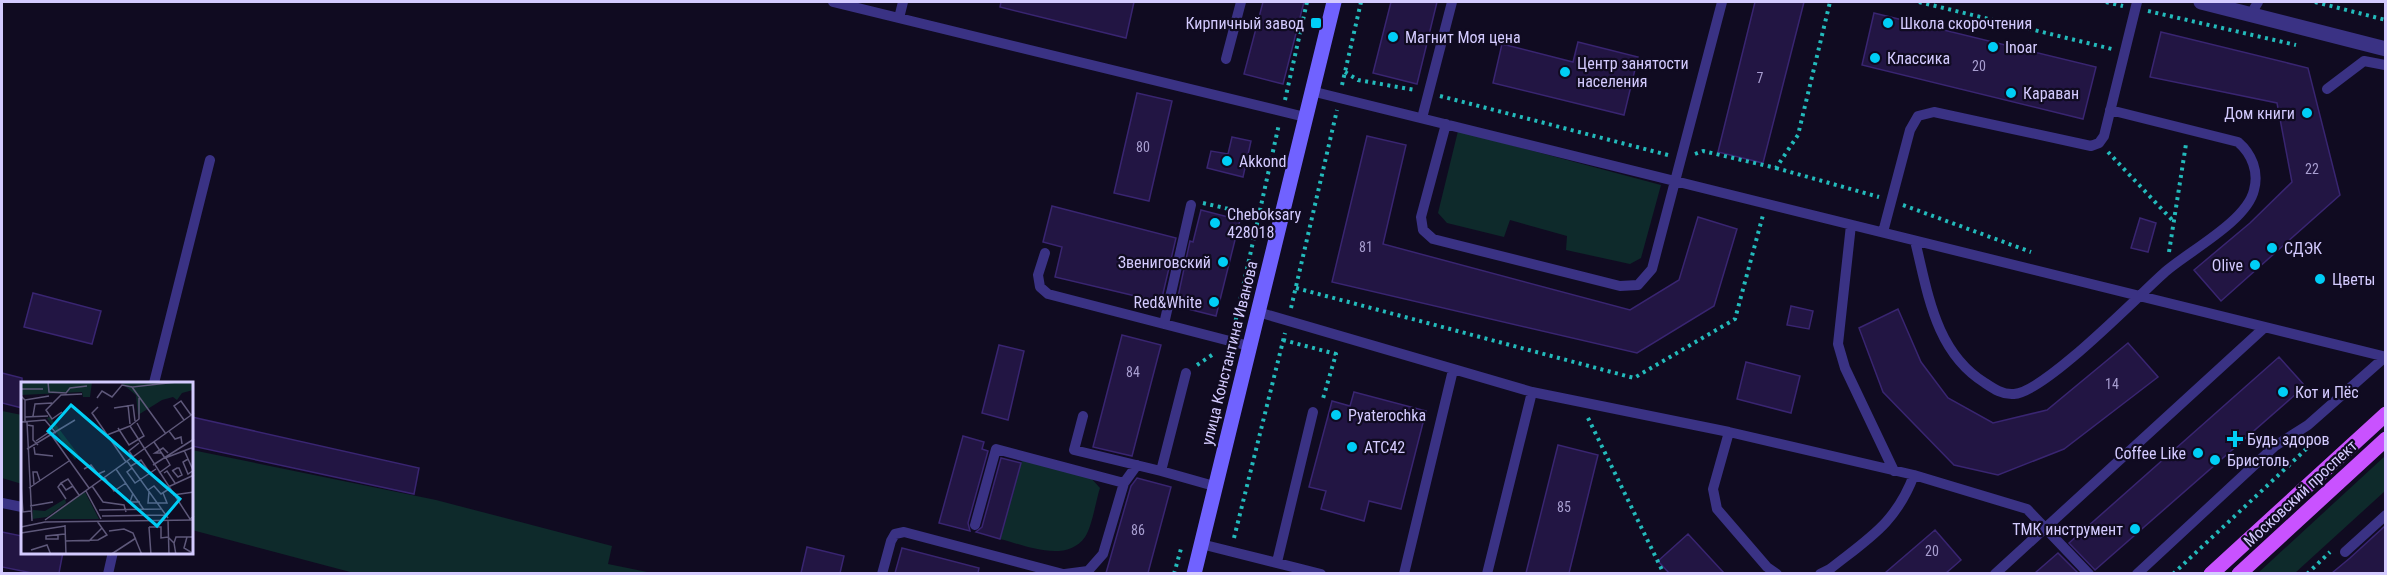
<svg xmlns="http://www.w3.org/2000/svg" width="2387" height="575" viewBox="0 0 2387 575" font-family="'Roboto Condensed',sans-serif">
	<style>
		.green { fill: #0e2a2b }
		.building { fill: #221543; stroke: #392571; stroke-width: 1.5 }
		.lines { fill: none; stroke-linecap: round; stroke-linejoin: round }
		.path { stroke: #23babb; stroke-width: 4; stroke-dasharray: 3 4.5; stroke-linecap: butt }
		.lane { stroke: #3a3284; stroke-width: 10 }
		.street { stroke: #3a3284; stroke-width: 15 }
		.secondary { stroke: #7062ff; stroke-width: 15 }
		.primary { stroke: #c952ff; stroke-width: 15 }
		.poi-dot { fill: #00cef6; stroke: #100b21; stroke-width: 2 }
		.labels { text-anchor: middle; stroke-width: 4.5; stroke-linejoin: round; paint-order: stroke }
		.number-label { font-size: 14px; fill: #a89ed0 }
		.poi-label { font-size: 16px; fill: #d4cbff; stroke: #100b21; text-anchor: start }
		.street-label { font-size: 16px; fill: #d4cbff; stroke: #100b21 }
		.inset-road { fill: none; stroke: #5e587a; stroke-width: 1.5 }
		.view { fill: #00cef6; fill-opacity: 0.15; stroke: #00cef6; stroke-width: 3 }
		.inset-edge { fill: none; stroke: #d4cbff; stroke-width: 3 }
	</style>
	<rect width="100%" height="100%" fill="#100b21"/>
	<path class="green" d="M1458,131l203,54 -20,73 -11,6 -64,-14 1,-14 -57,-16 -6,17 -57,-14 -9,-10z
		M2,411l20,4v69l-20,-6z
		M192,450l244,50 176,46 -4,18 44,9h-298l-162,-43z
		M2385,456v35l-90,82h-37z
		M1022,460l68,17 10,11c-4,12 -8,39 -15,49 -19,27 -61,8 -85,2z"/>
	<path class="building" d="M1001,2h133l-8,36 -126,-31z
		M1263,2h41l-21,82 -39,-10z
		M1391,2h46l-20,82 -44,-11z
		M1755,2h49l-41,161 -45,-11z
		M1874,13l222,54 -13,52 -221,-54z
		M2161,32l147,36 32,127 -119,106 -27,-31 56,-47 42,-41 -15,-79 -127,-26z
		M1578,42l60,15 -14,58 -131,-32 9,-39 71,18z
		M1137,93l35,8 -23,100 -35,-8z
		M1367,136l39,9 -23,99 247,66 49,-30 19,-63 39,12 -23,77 -77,47 -305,-71z
		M1232,137l19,4 -8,36 -36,-9 4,-17 17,3z
		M1052,206l124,32 -15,64 -106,-25 7,-30 -19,-5z
		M1201,210l39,10 -24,96 -40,-10 14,-65 3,1z
		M2140,218l16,5 -8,29 -17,-4z
		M33,293l68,18 -9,33 -68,-17z
		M1791,306l22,5 -4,18 -22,-4z
		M1898,309l23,53 27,36 45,25 54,-13 81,-67 30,34 -94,72 -66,26 -44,-10 -71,-73 -24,-64z
		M1122,335l39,10 -29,111 -39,-9z
		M999,345l25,6 -16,69 -26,-7z
		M2279,357l26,29 -210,184 -26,-27z
		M1746,362l54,14 -9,37 -54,-14z
		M2,373l20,5v30l-20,-5z
		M1354,392l72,19 -25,98 -32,-8 -5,20 -43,-12 5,-18 -17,-4 23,-86 18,5z
		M192,417l227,51 -5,26 -222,-48z
		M963,436l21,6 -2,7 6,2 -20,72 2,8 -31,-8z
		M1558,445l40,10 -29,118h-43z
		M1001,458l20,5 -21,76 -24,-7 6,-5z
		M1137,478l34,9 -23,86h-42l25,-87z
		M2385,526v47h-53l18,-15z
		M1935,530l26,30 -15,13h-61z
		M2,532l20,4v16h41l-4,21h-27l-30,-6z
		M1688,534l36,39h-55l-11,-12z
		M807,547l37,9 -4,17h-39z
		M902,548l77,20 -1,5h-83z
		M2058,553l20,20h-43z"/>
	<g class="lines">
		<path class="path" d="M1919,2l193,47
			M2106,2l17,4
			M2315,2l71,18
			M2148,11l148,34
			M1345,72l13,8 57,10
			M1342,85l19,-83
			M1440,96l228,59
			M1285,100l22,-98
			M2108,152l66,70
			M1695,154l8,-3 73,17 22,-33 32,-133
			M1776,168l103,29
			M1203,203l56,13
			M1903,205l128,47
			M2169,252l17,-108
			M1296,288l338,90 101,-59 28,-104
			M1291,308l46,-198
			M1234,328l45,-204
			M1283,340l53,14 -14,48
			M1197,365l18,-12
			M1223,375l5,-22
			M1588,418l76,156
			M1234,538l51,-205
			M1174,574l8,-29
			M2173,574l146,-137
			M2307,574l23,-22"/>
		<path class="lane" d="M833,2l472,115
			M2251,14l7,-12
			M899,18l4,-16
			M1226,59l15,-57
			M2327,89l37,-28 21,4
			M1311,91l1075,266
			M1422,118l30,-116
			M1446,124l-25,93 2,13 10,9 187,47 18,-1 14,-16 70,-267
			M1191,205l-27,119 85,22
			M1851,225l-13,119 7,24 49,103
			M1883,232l27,-102 8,-14 16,-4 157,34 8,-3 5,-7 33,-134
			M1915,241c13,52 20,111 70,142 9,6 18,12 29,11 31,-2 124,-98 151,-122 24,-21 82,-51 89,-82 5,-18 -2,-36 -16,-48l-128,-32
			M1045,253l-7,22 2,12 8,7 116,30
			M1258,312l274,80 197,40 185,43 113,34 62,65
			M154,383l56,-223
			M1083,416l-9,34 87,21 25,-98
			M1729,432l-16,57 4,20 50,58 10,7
			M1161,471l53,15
			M2,503l20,4
			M975,525l21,-76 128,34
			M1201,544l120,30
			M2345,552l41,-37
			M1277,562l36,-150
			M108,574l5,-22
			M882,574l9,-33 4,-7 9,-2 159,42
			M1065,574l23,-3 15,-17 21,-71 13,-18
			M1404,574l49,-204
			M1487,574l45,-182
			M1820,574l10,-5c39,-31 66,-46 84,-94
			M1995,574l270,-247
			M2137,574l138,-128 33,-21 77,-68"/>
		<path class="street" d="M2201,2l185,47"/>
		<path class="secondary" d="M1194,574l140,-572"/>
		<path class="primary" d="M2211,574l175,-160
			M2239,574l147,-135"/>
	</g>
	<g class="poi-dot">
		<rect x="1310" y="17" width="12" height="12" rx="3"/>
		<circle cx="1888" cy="23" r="6"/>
		<circle cx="1393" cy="37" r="6"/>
		<circle cx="1993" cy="47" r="6"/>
		<circle cx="1875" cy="58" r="6"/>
		<circle cx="1565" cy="72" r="6"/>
		<circle cx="2011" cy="93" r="6"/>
		<circle cx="2307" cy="113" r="6"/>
		<circle cx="1227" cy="161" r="6"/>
		<circle cx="1215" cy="223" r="6"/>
		<circle cx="2272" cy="248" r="6"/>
		<circle cx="1223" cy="262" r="6"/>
		<circle cx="2255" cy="265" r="6"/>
		<circle cx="2320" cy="279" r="6"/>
		<circle cx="1214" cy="302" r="6"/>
		<circle cx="2283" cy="392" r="6"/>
		<circle cx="1336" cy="415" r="6"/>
		<path d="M2232 430h6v6h6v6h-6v6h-6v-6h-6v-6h6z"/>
		<circle cx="1352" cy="447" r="6"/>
		<circle cx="2198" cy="453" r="6"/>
		<circle cx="2215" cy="460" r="6"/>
		<circle cx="2135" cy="529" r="6"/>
	</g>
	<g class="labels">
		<g class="number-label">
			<text x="1979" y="71">20</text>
			<text x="1760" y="83">7</text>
			<text x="1143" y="152">80</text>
			<text x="2312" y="174">22</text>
			<text x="1366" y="252">81</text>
			<text x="1133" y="377">84</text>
			<text x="2112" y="389">14</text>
			<text x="1564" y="512">85</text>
			<text x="1138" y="535">86</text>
			<text x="1932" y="556">20</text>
		</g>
		<g class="poi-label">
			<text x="1304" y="29" text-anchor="end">Кирпичный завод</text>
			<text x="1900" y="29">Школа скорочтения</text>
			<text x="1405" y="43">Магнит Моя цена</text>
			<text x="2005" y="53">Inoar</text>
			<text x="1887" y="64">Классика</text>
			<text x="1577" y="69">Центр занятости<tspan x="1577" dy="18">населения</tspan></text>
			<text x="2023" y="99">Караван</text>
			<text x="2295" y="119" text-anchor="end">Дом книги</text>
			<text x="1239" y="167">Akkond</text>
			<text x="1227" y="220">Cheboksary<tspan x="1227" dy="18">428018</tspan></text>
			<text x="2284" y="254">СДЭК</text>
			<text x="1211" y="268" text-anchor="end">Звениговский</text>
			<text x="2243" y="271" text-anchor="end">Olive</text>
			<text x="2332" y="285">Цветы</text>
			<text x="1202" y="308" text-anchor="end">Red&amp;White</text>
			<text x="2295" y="398">Кот и Пёс</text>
			<text x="1348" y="421">Pyaterochka</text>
			<text x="2247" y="445">Будь здоров</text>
			<text x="1364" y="453">АТС42</text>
			<text x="2186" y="459" text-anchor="end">Coffee Like</text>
			<text x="2227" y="466">Бристоль</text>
			<text x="2123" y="535" text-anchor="end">ТМК инструмент</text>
		</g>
		<g class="street-label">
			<text transform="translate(1229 353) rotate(-76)" y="6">улица Константина Иванова</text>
			<text transform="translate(2300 493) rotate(-43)" y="6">Московский проспект</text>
		</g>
	</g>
	<g transform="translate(21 382)">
		<rect width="172" height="172" fill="#100b21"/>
		<path d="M0,0h71l-2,15h-7l-1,-5 -61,3zM99,0h73v8l-11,3 -5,7 -4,-3 -11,3 -24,15 -2,-20zM29,35l28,37 -3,6 -28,-42zM64,110l14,27h-49l-1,-1zM44,117l1,4 -19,14 -15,2 1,-9 12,1z" fill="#0e2a2b"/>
		<path class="inset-road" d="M27,0l1,10 17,1 4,-5 17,-2M0,7h22M0,14l4,4v22M76,16l5,-7 10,6 10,-12 10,2M4,18l24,-4M107,23l2,19M77,25l-6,6 34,49M93,26l19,-3 2,16M41,30l-10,7 -6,-9 15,-15 21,-1M12,34l2,-12 17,-1M4,35l23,-1M163,38l-10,-14 7,-5 10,14M0,40l24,-2 11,13M6,40l5,99M6,43l6,1v14l5,5M109,44l60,93 4,-3M109,44l9,-7v-21M97,46l11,17 15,-9 -7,-13M148,49l6,8 6,-2 1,7M145,52l-34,-47 45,-5M86,53l23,-9M31,54l37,52M15,59l12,-8 4,3M133,60l11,16 29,-11M13,65l1,7 18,2M6,67l48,-29M163,68l9,20M140,71h-6l8,-5 5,5M112,75l-4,-6 10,-8M167,77l-5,3 5,12 6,-4M106,79l41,57M132,83l41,-26M110,84l10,-6 9,13M111,86l-5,4 8,11 21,-14M63,87l7,-4 7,9 7,-3M95,87l28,41M151,89l5,-3h2l3,7 -4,2 -5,-6M138,91l11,-8 -4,-7M143,91l3,-2 8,12M83,95l10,14 12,-8M40,101l-3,4 8,12M0,103l2,27 8,-1M13,103l-1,-13h4l3,9M52,104l-7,4 -5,-7 7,-4 11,16M71,104l11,16 21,3 2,7M147,105l26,-12M8,106l40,-27M127,108l6,-4 7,8 8,-5M65,109l15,28M128,110l-1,11h19l-4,-10M112,111l-3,9h10M152,113l21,-3M9,124l23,-4M78,128l62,-1M81,134l64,-1M24,138l149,-107M147,138l1,35M44,143l1,30M0,145l24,-5 149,-2M128,145h12v11l7,-1 6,6 2,12M128,145l2,28M88,149l15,-2 9,4 9,22M0,151l44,-7M37,153v4h-12v-3l19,-2M166,155l-3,11 10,6M44,159l33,-1 9,-5 -10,-14M68,159l13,-13M153,161l2,-6h17M10,168l16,-5 4,10M89,173l26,-17"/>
		<path class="view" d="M50,23l109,94 -23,27 -109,-95z"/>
		<rect width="172" height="172" class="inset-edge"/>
	</g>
	<rect width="2387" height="575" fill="none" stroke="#d4cbff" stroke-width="6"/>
</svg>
